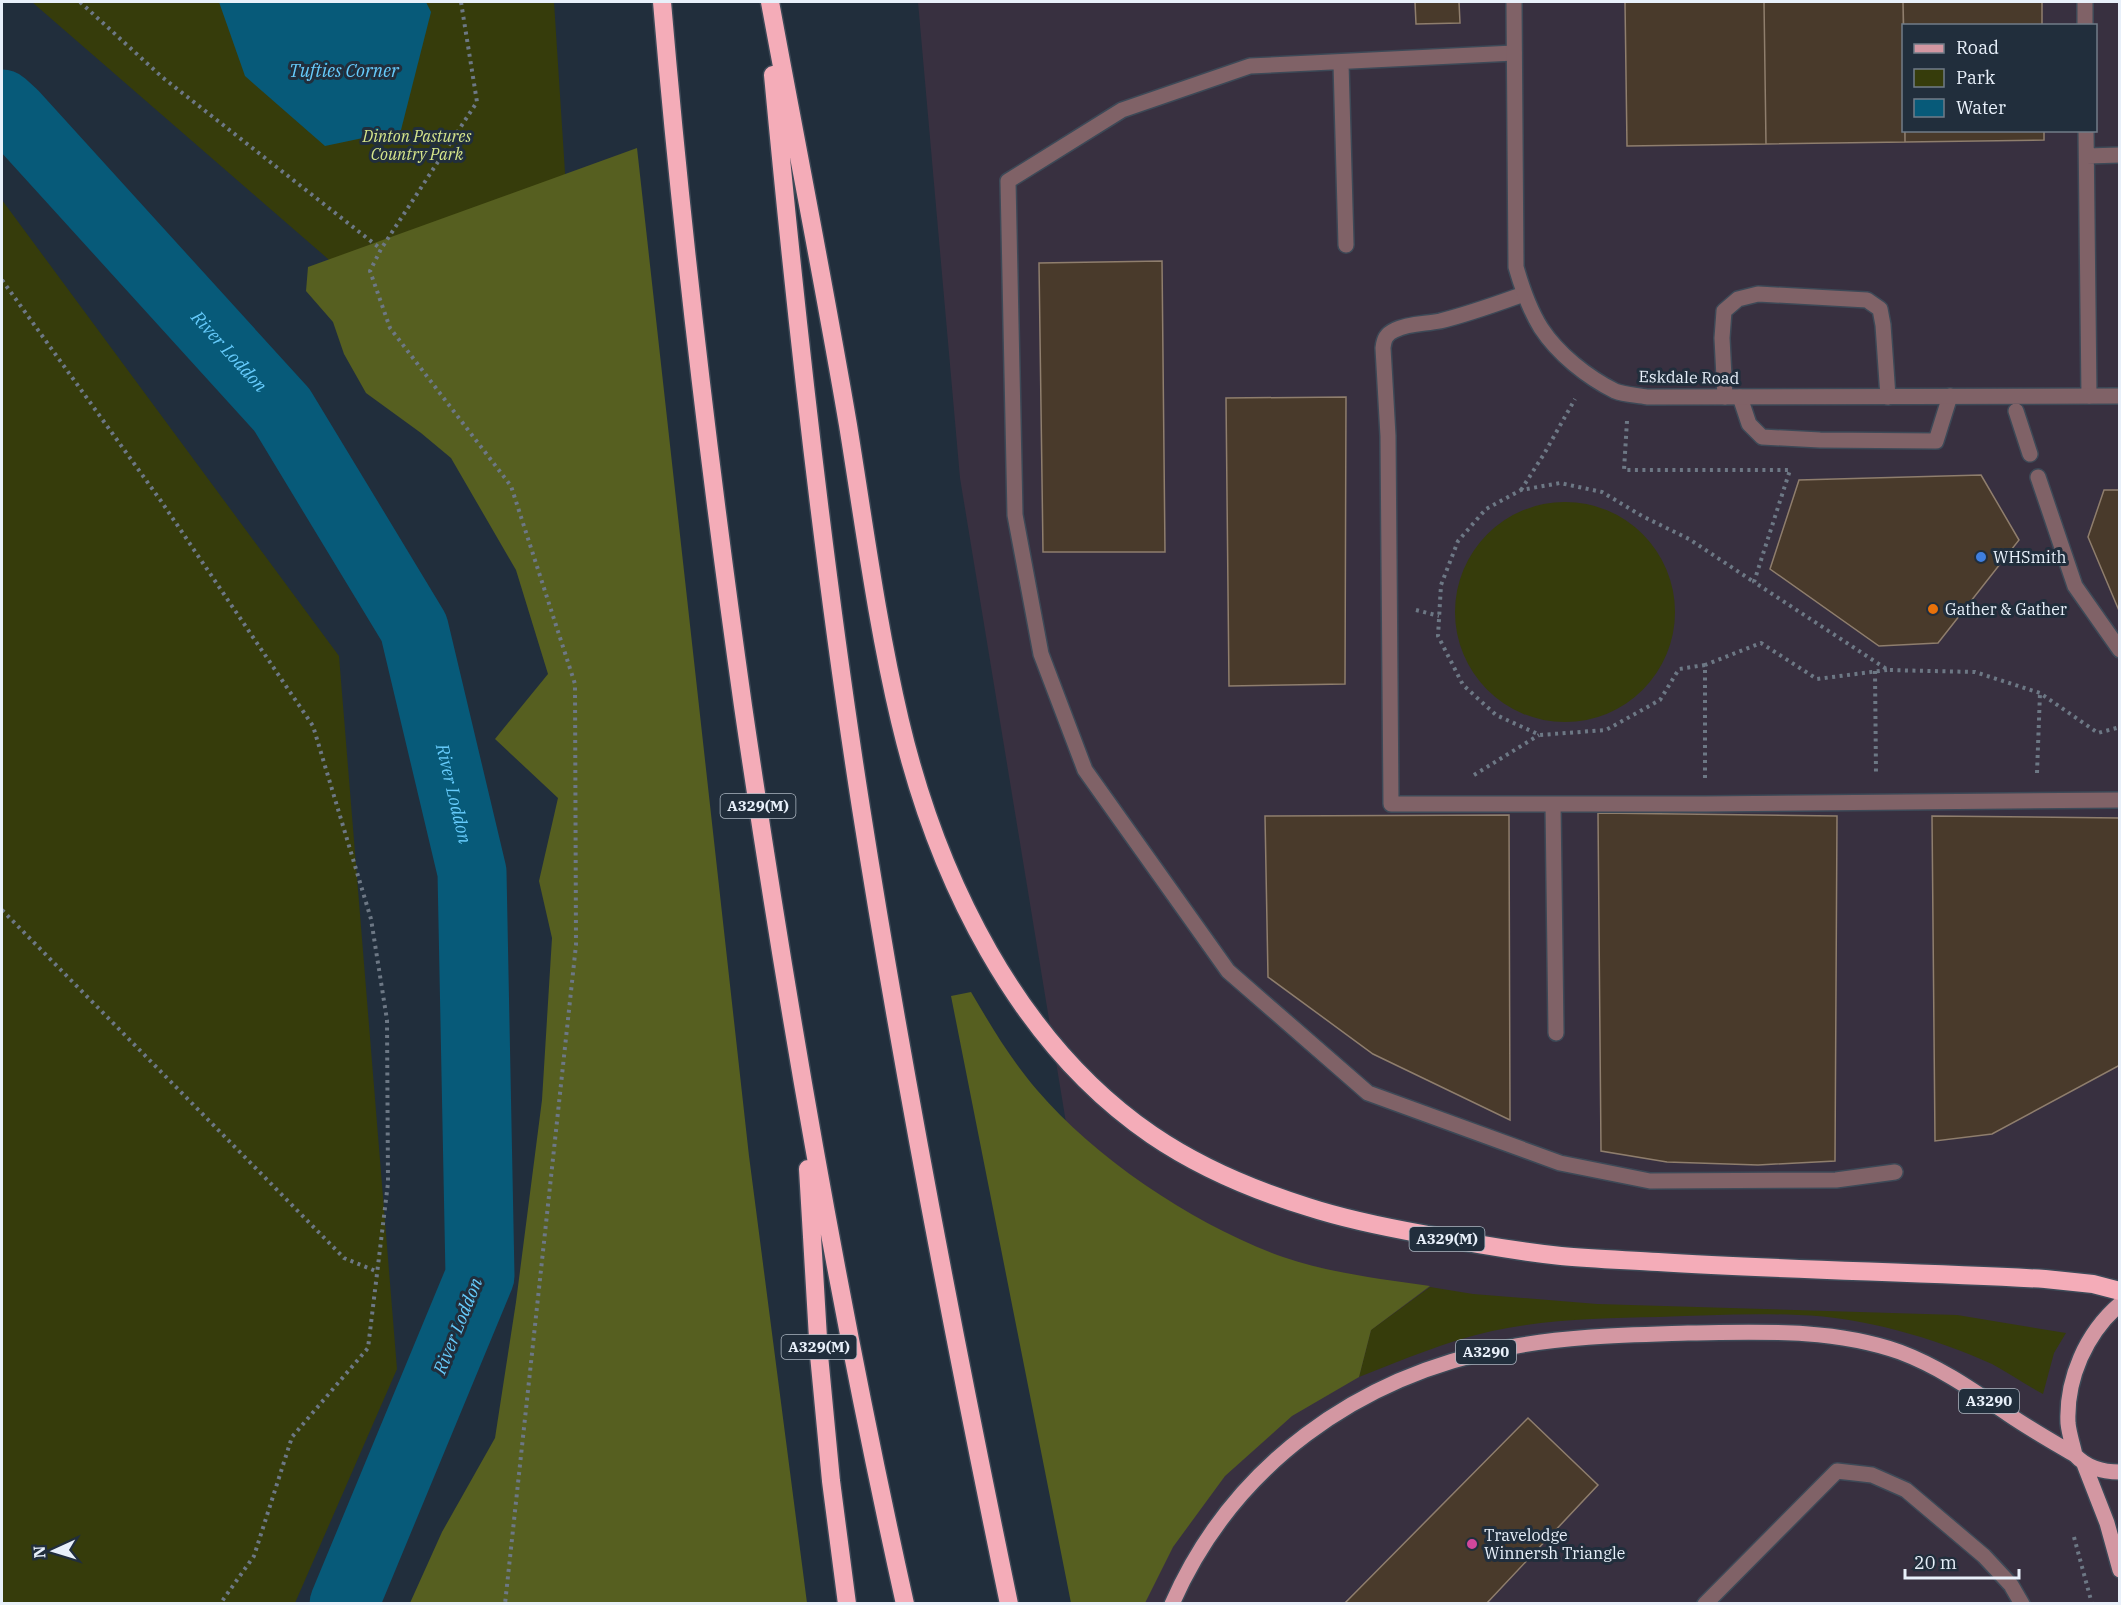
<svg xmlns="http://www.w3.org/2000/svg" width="2121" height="1605" viewBox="0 0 2121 1605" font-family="'IBM Plex Serif',serif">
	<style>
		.industrial { fill: #383040; fill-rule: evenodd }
		.green { fill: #363c0b }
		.forest { fill: #565f20 }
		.water { fill: #075a79 }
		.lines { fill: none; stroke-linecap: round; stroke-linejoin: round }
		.river { stroke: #075a79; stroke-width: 69 }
		.building { fill: #493a2b; stroke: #8f7e6d; stroke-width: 1.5 }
		.lane-casing { stroke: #3d4957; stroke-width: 18 }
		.street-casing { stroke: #3d4957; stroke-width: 18 }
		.primary-casing { stroke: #3d4957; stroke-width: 18 }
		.highway-casing { stroke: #3d4957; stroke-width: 21 }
		.path { stroke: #6d7885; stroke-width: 4; stroke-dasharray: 3 4.5; stroke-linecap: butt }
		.lane { stroke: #806267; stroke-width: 15 }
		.street { stroke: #806267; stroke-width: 15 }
		.primary { stroke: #d397a2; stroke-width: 15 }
		.highway { stroke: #f4acb8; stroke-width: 18 }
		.shop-dot { fill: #3f7fe0; stroke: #212e3c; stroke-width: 2 }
		.food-dot { fill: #e8710a; stroke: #212e3c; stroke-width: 2 }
		.hotel-dot { fill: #d1479c; stroke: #212e3c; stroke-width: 2 }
		.labels { text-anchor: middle; stroke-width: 6; stroke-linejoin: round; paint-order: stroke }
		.shield { fill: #212e3c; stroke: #acb6c1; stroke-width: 1.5 }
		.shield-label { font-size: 15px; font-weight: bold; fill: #e8f0fa }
		.park-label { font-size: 16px; font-style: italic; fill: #d6e68b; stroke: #212e3c }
		.street-label { font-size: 16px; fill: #e8f0fa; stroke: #212e3c }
		.poi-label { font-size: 16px; fill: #e8f0fa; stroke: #212e3c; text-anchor: start }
		.water-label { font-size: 18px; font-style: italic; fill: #66cbfc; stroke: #212e3c }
	</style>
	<rect width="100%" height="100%" fill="#212e3c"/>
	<path class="industrial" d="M918,2h1201v1601h-974l-185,-1125zM1904,26h192v104h-192z"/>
	<path class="green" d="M32,2h522l31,480z
		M2,200l337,456 58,713 -102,234h-293z
		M1455 612a110 110 0 1 1 220 0a110 110 0 1 1-220 0Z
		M1430,1287l43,7 124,10 360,11 109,18 -12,20 -11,41c-17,-9 -34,-21 -51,-30 -57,-26 -130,-47 -193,-49 -46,-2 -93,0 -140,2 -56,1 -112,2 -167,14 -46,10 -89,29 -133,46l12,-47z"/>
	<path class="forest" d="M637,148l112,1008 58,447h-397l32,-71 53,-94 21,-136 26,-202 10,-162 -13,-57 19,-83 -63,-59 53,-65 -32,-104 -65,-112 -30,-25 -55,-40 -22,-39 -11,-32 -27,-31 2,-24z
		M971,992c20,34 40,68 66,98 60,70 159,136 246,167 47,16 98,22 147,29l-59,44 -12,47 -67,39 -67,60 -52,71 -28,56h-74l-120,-607z"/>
	<path class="water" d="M219,2h207l5,10 -30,118 -76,16 -80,-70z"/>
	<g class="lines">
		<path class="river" id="s1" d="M2,104l11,10 269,296 132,218 58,244 8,404 -136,328"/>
	</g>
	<path class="building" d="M1415,2h44l1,21 -44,1z
		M1625,2h139l2,142 -139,2z
		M1764,2h139l2,140 -139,2z
		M1903,2h139v24h-138v17z
		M1905,130h139v10l-139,2z
		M1162,261l3,291h-122l-4,-289z
		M1346,397l-1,287 -116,2 -3,-288z
		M1981,475l38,65 -81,103 -59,3 -109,-77 29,-89z
		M2104,490h16v123l-32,-76z
		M1598,813l239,3 -2,345 -77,4 -91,-3 -66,-11z
		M1509,815l1,305 -137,-66 -105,-77 -3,-161z
		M1932,816l188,2v247l-128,69 -57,7z
		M1528,1418l70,67 -112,119h-142z"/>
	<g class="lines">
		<defs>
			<path id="lane" d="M2085,2v24
				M1514,53l-264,13 -128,44 -114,71 7,334 26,139 44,116 143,201 140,122 192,70 90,18 186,-1 59,-8
				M1341,63l5,182
				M2086,130l3,266
				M2087,156l33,-1
				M1524,294c-28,10 -55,20 -84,27 -15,3 -31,2 -45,9 -9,4 -11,9 -12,18l5,88 3,368h314l415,-4
				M1725,397l-3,-59 2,-27 14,-12 20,-5 109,6 13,9 3,16 5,72
				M1740,397l9,27 13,13 58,3 116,1 14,-45
				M1553,804l3,229
				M1705,1604l132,-133 35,4 34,15 78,66 27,29 11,19"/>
			<path id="street" d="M1514,2l2,265c6,21 13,42 25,61 17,26 46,49 74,63 10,4 22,4 32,6l473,-1
				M2016,411l14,43
				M2038,477l37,109 45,64"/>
			<path id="primary" d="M2075,1455c-2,-10 -6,-21 -7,-32 -2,-44 18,-90 52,-119
				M2084,1464l23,59 13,47
				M1172,1604c61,-139 186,-228 334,-256 59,-12 122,-13 182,-15 71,-1 144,-5 212,19 40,15 74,39 108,62 22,15 45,28 67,41 11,12 28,17 45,17"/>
			<path id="highway" d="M662,2c20,235 48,470 81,704 44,301 96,601 162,898
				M770,2c26,141 54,282 78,423 16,99 29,199 52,296 37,156 116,321 252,414 47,32 101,55 156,72 37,12 76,20 115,27 46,9 92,17 138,22 32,3 65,4 97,6 128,8 258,10 387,17l48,5 27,7
				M773,75c23,245 50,490 88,733 42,267 93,531 148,796
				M808,1169l11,186 12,126 16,123"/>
		</defs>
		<use href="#lane" class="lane-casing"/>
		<use href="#street" class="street-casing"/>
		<use href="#primary" class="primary-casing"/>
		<use href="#highway" class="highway-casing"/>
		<path class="path" d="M80,2l82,75 219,172
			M461,2l16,100 -96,147 -11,22 20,57 121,158 64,198 1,261 -71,659
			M2,280l159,221 152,225 58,193 16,101 1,163 -20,165 -76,89 -38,119 -34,48
			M1627,421l-3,49h166l-36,112 134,88 87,2 65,21 58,40 22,-6
			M1521,490l23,-36 31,-55
			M1416,610l23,6
			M1705,665l-26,4 -19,31 -54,30 -66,5 -44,-20 -33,-30 -25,-49 3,-51 17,-44 28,-32 35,-19 39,-7 42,9 40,24 47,23 65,43
			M1875,671l1,103
			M2037,773l3,-80
			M1474,775l65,-40
			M1705,778v-113l56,-22 56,36 70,-9
			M2,910l342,348 34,14
			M2074,1537l18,67"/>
		<use href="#lane" class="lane"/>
		<use href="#street" class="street"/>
		<use href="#primary" class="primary"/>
		<use href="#highway" class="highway"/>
	</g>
	<circle class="shop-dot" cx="1981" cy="557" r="6"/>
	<circle class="food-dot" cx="1933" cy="609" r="6"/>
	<circle class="hotel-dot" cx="1472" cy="1544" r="6"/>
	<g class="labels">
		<g class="shield">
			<rect x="720.5" y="794" width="75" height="24" rx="4.5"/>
			<rect x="1409.5" y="1227" width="75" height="24" rx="4.5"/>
			<rect x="781.5" y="1335" width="75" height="24" rx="4.5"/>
			<rect x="1456" y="1340" width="60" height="24" rx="4.5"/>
			<rect x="1959" y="1389" width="60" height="24" rx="4.5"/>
		</g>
		<g class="shield-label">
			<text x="758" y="811">A329(M)</text>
			<text x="1447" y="1244">A329(M)</text>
			<text x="819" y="1352">A329(M)</text>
			<text x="1486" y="1357">A3290</text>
			<text x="1989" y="1406">A3290</text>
		</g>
		<g class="park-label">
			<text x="417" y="142">Dinton Pastures<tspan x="417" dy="18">Country Park</tspan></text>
		</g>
		<g class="street-label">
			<text transform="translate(1689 377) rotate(1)" y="6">Eskdale Road</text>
		</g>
		<g class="poi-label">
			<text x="1993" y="563">WHSmith</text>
			<text x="1945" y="615">Gather &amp; Gather</text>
			<text x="1484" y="1541">Travelodge<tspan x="1484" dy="18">Winnersh Triangle</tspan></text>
		</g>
		<g class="water-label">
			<text x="344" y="77">Tufties Corner</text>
			<text dy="6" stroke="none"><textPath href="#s1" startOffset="336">River Loddon</textPath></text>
			<text dy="6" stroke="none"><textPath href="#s1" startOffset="840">River Loddon</textPath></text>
			<text transform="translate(458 1326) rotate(-68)" y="6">River Loddon</text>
		</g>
	</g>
	<rect width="2121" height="1605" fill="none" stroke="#e8f0fa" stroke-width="6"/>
	<rect x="1902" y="24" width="195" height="108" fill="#212e3c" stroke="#717c88" stroke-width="1.5"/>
	<rect x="1914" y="44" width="30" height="9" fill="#d397a2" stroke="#717c88" stroke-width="1.5"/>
	<text x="1956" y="54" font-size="18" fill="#e8f0fa">Road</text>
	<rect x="1914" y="69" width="30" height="18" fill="#363c0b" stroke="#717c88" stroke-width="1.5"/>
	<text x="1956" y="84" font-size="18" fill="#e8f0fa">Park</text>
	<rect x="1914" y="99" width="30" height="18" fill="#075a79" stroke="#717c88" stroke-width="1.5"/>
	<text x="1956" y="114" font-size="18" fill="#e8f0fa">Water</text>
	<g transform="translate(54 1551) rotate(266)" stroke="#212e3c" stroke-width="4.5" paint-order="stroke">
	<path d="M0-4.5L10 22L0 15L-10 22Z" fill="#e8f0fa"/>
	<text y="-9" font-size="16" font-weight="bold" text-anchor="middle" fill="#e8f0fa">N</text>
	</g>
	<path d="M1905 1569v9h114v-9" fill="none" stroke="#e8f0fa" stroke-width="3"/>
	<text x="1914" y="1569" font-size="18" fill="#e8f0fa" stroke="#212e3c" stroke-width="4.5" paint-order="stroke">20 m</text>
</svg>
